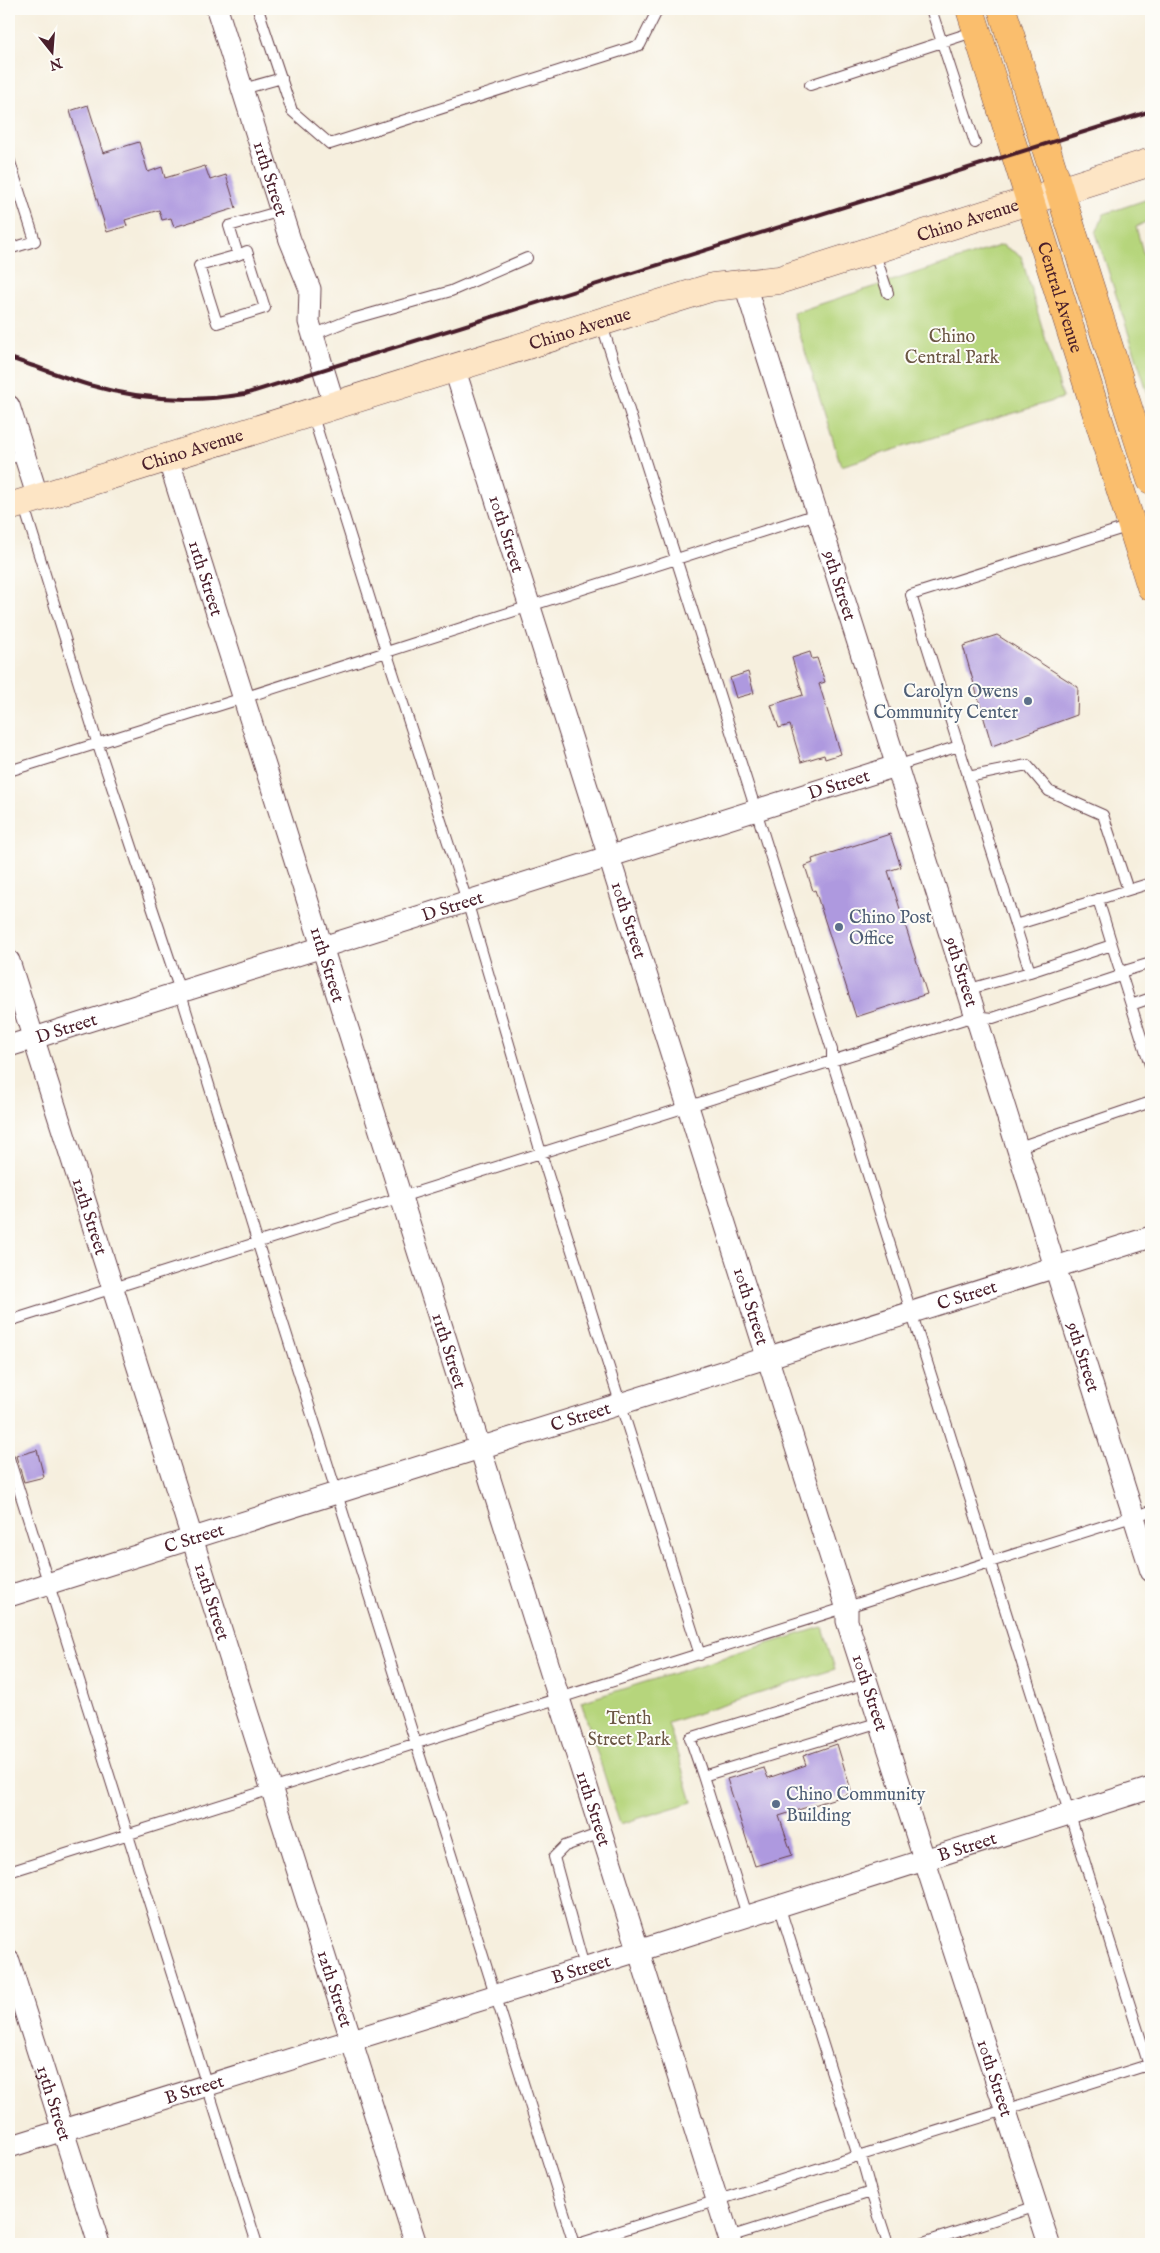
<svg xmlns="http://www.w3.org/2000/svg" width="1160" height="2253" viewBox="0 0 1160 2253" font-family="'IM FELL English',serif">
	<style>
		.green { fill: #b6d57c; stroke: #807a54 }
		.building { fill: #ae99df }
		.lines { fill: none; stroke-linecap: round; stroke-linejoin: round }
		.service-casing { stroke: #643e46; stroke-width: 12 }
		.minor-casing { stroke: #643e46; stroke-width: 23 }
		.secondary-casing { stroke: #643e46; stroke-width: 29 }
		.primary-casing { stroke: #643e46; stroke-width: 29 }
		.service { stroke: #fff; stroke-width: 10 }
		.minor { stroke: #fff; stroke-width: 21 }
		.secondary { stroke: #fde5c5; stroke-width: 28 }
		.primary { stroke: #fabe6d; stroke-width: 28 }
		.rail { stroke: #4a1f2b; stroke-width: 4 }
		.service-dot { fill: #5c6f8a; stroke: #fdfcf7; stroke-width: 2 }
		.labels { text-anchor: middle; stroke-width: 4; stroke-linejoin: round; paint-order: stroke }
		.street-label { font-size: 18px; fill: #4a1f2b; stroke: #fdfcf7 }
		.park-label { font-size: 18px; fill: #6a5643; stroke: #fdfcf7 }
		.service-label { font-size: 18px; fill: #4e5e75; stroke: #fdfcf7; text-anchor: start }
	</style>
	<rect width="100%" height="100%" fill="#fdfcf7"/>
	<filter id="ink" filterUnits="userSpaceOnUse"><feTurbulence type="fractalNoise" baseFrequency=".02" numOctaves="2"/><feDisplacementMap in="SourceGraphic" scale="10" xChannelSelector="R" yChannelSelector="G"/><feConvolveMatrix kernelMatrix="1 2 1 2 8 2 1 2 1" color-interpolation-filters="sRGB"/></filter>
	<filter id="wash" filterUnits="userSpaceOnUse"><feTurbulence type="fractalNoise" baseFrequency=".0096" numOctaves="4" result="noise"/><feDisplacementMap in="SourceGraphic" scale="20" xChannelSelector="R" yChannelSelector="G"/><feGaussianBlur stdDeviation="1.12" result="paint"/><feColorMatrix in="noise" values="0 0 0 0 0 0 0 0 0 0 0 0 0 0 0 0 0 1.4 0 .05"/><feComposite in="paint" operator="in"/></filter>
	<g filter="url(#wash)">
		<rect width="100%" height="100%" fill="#f6efde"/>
		<path class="green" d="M1151,198v21l-15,8 15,54v122l-55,-170 8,-19z
			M1002,245l19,11 42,142 -222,68 -48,-153z
			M822,1627l13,42 -167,54 24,79 -72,22 -39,-122z"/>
		<g id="blocks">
			<path class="building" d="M88,105l15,48 36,-11 9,30 14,-5 3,11 40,-12 5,14 16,-5 10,33 -62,19 -3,-9 -9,2 -3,-10 -34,10 2,6 -20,6 -37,-121z
				M997,635l81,52 -1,28 -85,31 -29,-100z
				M810,652l2,7 5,-1 8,24 -6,2 22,70 -16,5 -1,-4 -23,7 -11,-37 -11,3 -8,-23 32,-10 -11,-37z
				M748,672l6,21 -18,5 -6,-20z
				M890,834l11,33 -13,4 39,123 -71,23 -41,-127 -2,1 -8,-25 8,-3 -1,-4z
				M37,1450l7,27 -20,5 -8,-26z
				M837,1744l15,49 -73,23 13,39 -37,11 -28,-87 37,-11 4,10 38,-13 -3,-9z"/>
		</g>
	</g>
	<g filter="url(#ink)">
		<use href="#blocks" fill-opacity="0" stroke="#643e46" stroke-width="1"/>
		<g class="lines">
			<defs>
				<path id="service" d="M258,9l34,102 38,33 310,-99 18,-36
					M931,9l44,134
					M810,85l166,-54
					M243,89l39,-11
					M9,159l26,82 -26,8
					M874,251l14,42
					M238,255l9,-4 18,57 -48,15 -18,-57 39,-11 -9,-29 52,-15
					M601,322l231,728v11l319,1011
					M313,335l39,-16 99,-28 76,-33
					M312,413l74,238 81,250 74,252 159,502
					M9,459l15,-6
					M23,503l74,239 83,249 78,253 316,1000
					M896,766l63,-20
					M9,771l234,-73 574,-184
					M968,777l59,-12 22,26 54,24 25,75
					M1098,899l14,46
					M1015,925l136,-42
					M1030,972l82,-27 39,123
					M966,990l64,-18 -119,-377 219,-69
					M1131,1005l20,-7
					M1019,1147l132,-45
					M9,1321l965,-305 19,2 124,-41 4,-5 30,-9
					M9,1458l248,786
					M868,1683l-178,55 13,38 177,-54
					M703,1776l44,139
					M9,1872l1142,-361
					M779,1905l79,251
					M584,1967l-30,-110 11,-11 36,-13
					M861,2156l10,36
					M729,2237l142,-45 17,52
					M578,2244l573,-180
					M920,2244l117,-38"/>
				<g id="minor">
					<path id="s1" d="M217,9l73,231 20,49 -1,33 25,82"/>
					<path id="s2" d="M745,285l406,1286"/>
					<path id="s3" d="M454,367l393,1242v12l202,623"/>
					<path d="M9,406l29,92"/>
					<path id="s4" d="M168,458l563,1786"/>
					<path id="s5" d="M9,961l407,1283"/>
					<path id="s6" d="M9,1046l887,-280"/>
					<path id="s7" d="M9,1596l1142,-359"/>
					<path id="s8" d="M9,1961l90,283"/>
					<path id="s9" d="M9,2147l632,-197 510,-162"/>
				</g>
				<g id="secondary">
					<path id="s10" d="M9,507l704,-220 66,-7 372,-118"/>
				</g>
				<g id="primary">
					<path id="s11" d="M970,9l181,578"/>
					<path d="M1002,9l149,471"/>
				</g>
			</defs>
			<use href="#service" class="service-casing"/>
			<use href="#minor" class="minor-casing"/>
			<use href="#secondary" class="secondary-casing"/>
			<use href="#primary" class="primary-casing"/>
			<use href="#service" class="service"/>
			<use href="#minor" class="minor"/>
			<use href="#secondary" class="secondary"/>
			<use href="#primary" class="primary"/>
			<path class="rail" d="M9,358c27,8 53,19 80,27 52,15 102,18 156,9l906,-283"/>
		</g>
	</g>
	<g class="service-dot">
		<circle cx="1028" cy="701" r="5"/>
		<circle cx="839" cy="927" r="5"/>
		<circle cx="776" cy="1804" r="5"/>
	</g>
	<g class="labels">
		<g class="street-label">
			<text dy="6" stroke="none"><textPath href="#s1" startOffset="178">11th Street</textPath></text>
			<text dy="6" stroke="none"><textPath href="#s10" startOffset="1002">Chino Avenue</textPath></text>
			<text dy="6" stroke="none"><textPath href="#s11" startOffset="302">Central Avenue</textPath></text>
			<text dy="6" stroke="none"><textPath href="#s10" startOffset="598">Chino Avenue</textPath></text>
			<text dy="6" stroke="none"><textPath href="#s10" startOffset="192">Chino Avenue</textPath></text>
			<text dy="6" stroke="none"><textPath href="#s3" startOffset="175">10th Street</textPath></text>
			<text dy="6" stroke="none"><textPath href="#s4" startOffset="126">11th Street</textPath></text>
			<text dy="6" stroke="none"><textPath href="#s2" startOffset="315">9th Street</textPath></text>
			<text dy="6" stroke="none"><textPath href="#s6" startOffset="870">D Street</textPath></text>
			<text dy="6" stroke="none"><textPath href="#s6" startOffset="465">D Street</textPath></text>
			<text dy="6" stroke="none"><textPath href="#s3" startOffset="580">10th Street</textPath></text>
			<text dy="6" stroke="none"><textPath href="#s4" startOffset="531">11th Street</textPath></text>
			<text dy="6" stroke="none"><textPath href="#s2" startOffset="720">9th Street</textPath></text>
			<text dy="6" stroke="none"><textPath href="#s6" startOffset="60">D Street</textPath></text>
			<text dy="6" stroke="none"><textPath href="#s5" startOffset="268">12th Street</textPath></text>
			<text dy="6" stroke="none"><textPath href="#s7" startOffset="1004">C Street</textPath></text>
			<text dy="6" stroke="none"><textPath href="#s3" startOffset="985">10th Street</textPath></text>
			<text dy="6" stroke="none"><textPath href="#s4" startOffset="936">11th Street</textPath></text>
			<text dy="6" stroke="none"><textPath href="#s2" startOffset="1124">9th Street</textPath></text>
			<text dy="6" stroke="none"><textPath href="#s7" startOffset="599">C Street</textPath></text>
			<text dy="6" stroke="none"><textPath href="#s7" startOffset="194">C Street</textPath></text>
			<text dy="6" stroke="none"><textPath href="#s5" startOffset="672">12th Street</textPath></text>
			<text dy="6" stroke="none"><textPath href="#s3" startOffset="1390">10th Street</textPath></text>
			<text dy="6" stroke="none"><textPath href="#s4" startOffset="1416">11th Street</textPath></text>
			<text dy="6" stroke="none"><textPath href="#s9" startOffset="1004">B Street</textPath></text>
			<text dy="6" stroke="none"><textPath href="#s9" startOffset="599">B Street</textPath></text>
			<text dy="6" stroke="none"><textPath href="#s5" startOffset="1078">12th Street</textPath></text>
			<text dy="6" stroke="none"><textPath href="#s3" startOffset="1795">10th Street</textPath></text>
			<text dy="6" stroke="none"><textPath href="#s9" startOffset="194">B Street</textPath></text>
			<text dy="6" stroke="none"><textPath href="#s8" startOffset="149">13th Street</textPath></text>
		</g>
		<g class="park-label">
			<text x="952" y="342">Chino<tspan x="952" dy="21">Central Park</tspan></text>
			<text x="629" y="1724">Tenth<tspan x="629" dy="21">Street Park</tspan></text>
		</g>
		<g class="service-label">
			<text x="1018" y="697" text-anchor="end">Carolyn Owens<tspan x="1018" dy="21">Community Center</tspan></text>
			<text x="849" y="923">Chino Post<tspan x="849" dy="21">Office</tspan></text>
			<text x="786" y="1800">Chino Community<tspan x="786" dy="21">Building</tspan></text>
		</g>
	</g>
	<rect width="1160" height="2253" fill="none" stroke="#fdfcf7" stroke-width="30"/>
	<g transform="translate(52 52) rotate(163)" stroke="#fdfcf7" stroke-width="4" paint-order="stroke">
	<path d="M0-4L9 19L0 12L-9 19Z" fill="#4a1f2b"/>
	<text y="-8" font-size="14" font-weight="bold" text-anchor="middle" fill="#4a1f2b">N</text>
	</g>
</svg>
